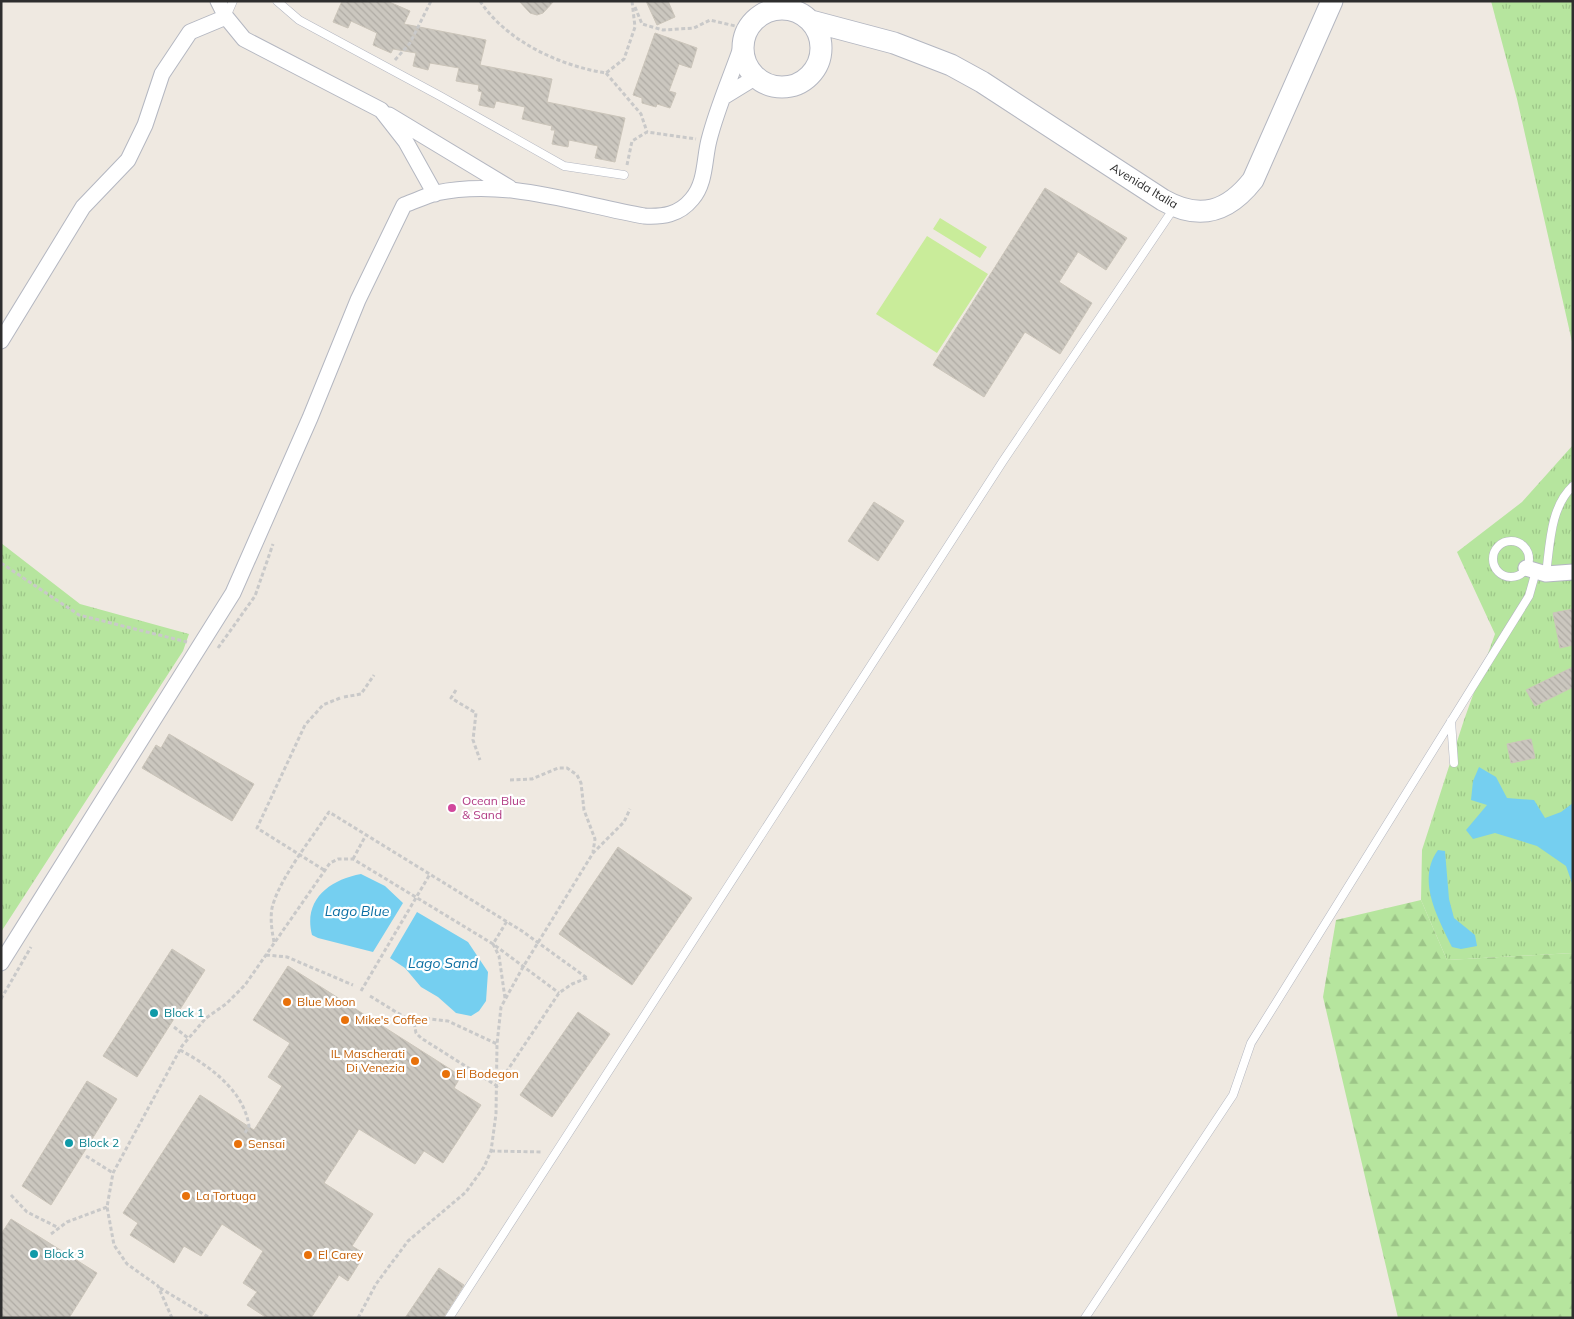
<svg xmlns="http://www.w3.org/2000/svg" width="1574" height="1319" viewBox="0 0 1574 1319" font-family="Mulish,sans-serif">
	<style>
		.grass { fill: url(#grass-tufts) }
		.forest { fill: url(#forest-firs) }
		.pitch { fill: #c9ec9a }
		.water { fill: #75cff0 }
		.building { fill: url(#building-back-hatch); stroke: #cbc5ba }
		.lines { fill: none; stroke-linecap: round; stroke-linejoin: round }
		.lane-casing { stroke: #b4b7c1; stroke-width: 9 }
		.street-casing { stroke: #b4b7c1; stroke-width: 17 }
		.secondary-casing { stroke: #b4b7c1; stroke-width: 23 }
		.path { stroke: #c9c9c9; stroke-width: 3; stroke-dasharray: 4 2.5; stroke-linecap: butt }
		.lane { stroke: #fff; stroke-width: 8 }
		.street { stroke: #fff; stroke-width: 15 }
		.secondary { stroke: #fff; stroke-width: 21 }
		.hotel-dot { fill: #d1479c; stroke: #fff; stroke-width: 2 }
		.food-dot { fill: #e8710a; stroke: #fff; stroke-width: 2 }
		.culture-dot { fill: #0f9aa8; stroke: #fff; stroke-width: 2 }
		.labels { text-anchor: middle; stroke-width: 4.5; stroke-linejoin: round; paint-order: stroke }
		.street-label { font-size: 12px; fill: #2e2e2e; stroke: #fff }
		.hotel-label { font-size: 12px; fill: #b23c85; stroke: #fff; text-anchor: start }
		.food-label { font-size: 12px; fill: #c56008; stroke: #fff; text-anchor: start }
		.culture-label { font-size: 12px; fill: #0d838f; stroke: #fff; text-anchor: start }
		.water-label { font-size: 14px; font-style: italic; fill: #0d6fa3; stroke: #fff }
	</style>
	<defs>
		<pattern id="grass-tufts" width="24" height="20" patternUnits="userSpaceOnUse" patternTransform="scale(1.25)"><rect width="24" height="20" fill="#b6e59e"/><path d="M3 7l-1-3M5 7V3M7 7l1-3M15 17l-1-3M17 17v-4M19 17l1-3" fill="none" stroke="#9dc588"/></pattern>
		<pattern id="forest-firs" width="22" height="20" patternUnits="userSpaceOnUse" patternTransform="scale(1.25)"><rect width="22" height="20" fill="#b6e59e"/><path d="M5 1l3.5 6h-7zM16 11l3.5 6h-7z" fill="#9dc588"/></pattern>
		<pattern id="building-back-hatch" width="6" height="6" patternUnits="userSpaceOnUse" patternTransform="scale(1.25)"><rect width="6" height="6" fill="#cbc7bf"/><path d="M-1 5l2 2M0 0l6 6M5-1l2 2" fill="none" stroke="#afaba4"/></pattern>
	</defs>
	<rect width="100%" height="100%" fill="#efe9e1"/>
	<path class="grass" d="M1491,1h82v345l-56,-247z
		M1573,445v508l-126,7 -26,-60 1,-50 42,-130 31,-86 -38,-82 65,-50z
		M1,543l79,61 109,30 -6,17 -182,281z"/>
	<path class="forest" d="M1421,900l26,60 126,-7v365h-175l-75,-321 13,-77z"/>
	<path class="pitch" d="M940,218l47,29 -7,11 -47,-29z
		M927,236l61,38 -51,79 -61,-39z"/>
	<path class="water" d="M1479,767l17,10 11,21 27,2 11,18 16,-6 12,-9v83l-7,-20 -29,-20 -42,-13 -22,6 -7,-9 21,-25 -16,-5 2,-19z
		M1438,850l7,1 4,48 5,19 21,17 2,11 -16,3 -9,-2c-14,-29 -36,-67 -14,-97z
		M361,874l24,12 18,17 -30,49 -55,-14 -6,-3c-9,-35 17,-55 49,-61z
		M417,912l51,30 20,30 -2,29 -7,10 -8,5 -15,-3 -18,-16 -17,-10 -16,-19 -15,-10z"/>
	<path class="building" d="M342,1h45l23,10 -6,13 82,16 -6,25 72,14 -5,23 78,16 -10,44 -20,-4 3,-12 -29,-6 -1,7 -16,-3 3,-14h-4l1,-4 -30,-7 3,-12 -29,-6 -2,7 -15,-3 3,-13 -4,-1 1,-6 -23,-4 3,-13 -29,-5 -2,7 -15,-4 3,-13 -23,-4 -2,4 -18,-8 4,-12 -26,-12 -3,7 -15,-6z
		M519,1h35l-11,12 -6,2 -7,-2z
		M646,1h22l7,16 -18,8z
		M655,33l42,15 -6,20 -12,-4 -10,27 7,2 -6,15 -13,-4 -1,3 -14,-4v-5l-9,-3z
		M1045,188l82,50 -21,32 -28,-18 -19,30 33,21 -32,51 -35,-22 -41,65 -51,-32z
		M874,502l30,19 -26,40 -30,-20z
		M1573,609v36l-13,3 -7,-35z
		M1573,667v20l-38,19 -9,-16z
		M169,734l85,50 -22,37 -90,-53 14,-23 5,3z
		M1531,739l4,19 -24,5 -4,-19z
		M618,847l74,51 -60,87 -73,-51z
		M172,949l33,21 -68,107 -34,-21z
		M288,966l173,110 -7,12 27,17 -38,58 -19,-12 -9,13 -56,-35 -35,54 49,31 -21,32 13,8 -17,27 -9,-6 -28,43h-44l-20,-13 10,-13 -14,-9 20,-32 -41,-27 -21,32 -17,-10 -10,17 -44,-28 8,-12 -15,-10 77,-118 54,35 28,-44 -14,-9 22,-34 -37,-23z
		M578,1012l32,22 -58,83 -32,-22z
		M87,1081l30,18 -66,106 -29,-19z
		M11,1219l86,54 -28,45h-68v-84z
		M439,1268l25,17 -21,33h-38z"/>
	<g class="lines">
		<defs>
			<path id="lane" d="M277,1l22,19 141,76 124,70 60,9
				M226,17l7,-16
				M1493 559a18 18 0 1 1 36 0a18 18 0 1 1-36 0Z
				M1546,574c4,-29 4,-67 27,-88
				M1451,721l3,42
				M449,1318l554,-857 171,-253
				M1085,1318l148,-223 18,-52 278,-447 7,-25"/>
			<path id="street" d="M218,1l8,16 18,22 137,71 25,32 29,52
				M725,96l31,-19
				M389,115l121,73
				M1,341l82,-134 45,-47 17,-35 17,-51 28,-42 36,-15
				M1526,568l20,6 27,-2
				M1,963l232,-370 77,-175 48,-118 46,-95c11,-4 22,-9 32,-12 70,-15 140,11 208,23 19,1 35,-1 48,-17 14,-16 12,-40 17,-59 8,-32 22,-63 33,-95"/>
			<path id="secondary" d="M743 48a39 39 0 1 1 78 0a39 39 0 1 1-78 0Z
				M811,21l83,22 57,22 31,17 181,118c37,21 65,12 90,-20l79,-179"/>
		</defs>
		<use href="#lane" class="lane-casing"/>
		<use href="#street" class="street-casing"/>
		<use href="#secondary" class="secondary-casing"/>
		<path class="path" d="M480,1c26,40 80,65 126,72l18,-14 11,-32 -3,-26
			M635,7l7,17 21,6 31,-2 16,-8 38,9
			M395,60l15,-17 21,-42
			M606,73l35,41 6,18
			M627,165l5,-24 15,-9 49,7
			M1,563l78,52 108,27
			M218,648l37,-52 18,-52
			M456,690l-5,8 25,15 -3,27 7,20
			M344,697l17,-3 13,-19
			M510,780l22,-1 26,-11h9l10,7 4,8 3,27 11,29 -2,13
			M353,859l13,-24
			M324,870l-67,-42 48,-103 18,-20 17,-7
			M274,942c-2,-11 -4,-22 -2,-34 7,-29 40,-70 57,-96l193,119 65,47
			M266,955l21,2 66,28
			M361,991l69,-117
			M370,996l44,27 8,-5 26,3 49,23
			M505,998l-6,-42 -6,-12 14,-23
			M1,999l30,-52
			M414,1023l2,10 5,5 76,48 62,-93 13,-9 15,-6
			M174,1027l14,11
			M180,1050c30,16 64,41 69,76l-4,7
			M491,1151l52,1
			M86,1156l27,17
			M11,1195l16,17 32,16
			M51,1234l16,-12 40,-15
			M160,1288l50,30
			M172,1318l-14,-32 -31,-22 -13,-19 -7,-38 6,-34 69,-127 24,-28 20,-14 19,-19 85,-122 8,-4h15l140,85 66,49
			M358,1318l18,-34 32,-43 58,-49 18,-25 7,-16 5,-37 1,-70 4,-37 22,-40 70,-114 31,-31 6,-13"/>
		<use href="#lane" class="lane"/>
		<use href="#street" class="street"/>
		<use href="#secondary" class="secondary"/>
	</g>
	<circle class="hotel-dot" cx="452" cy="808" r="5"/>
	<g class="food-dot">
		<circle cx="287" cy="1002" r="5"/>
		<circle cx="345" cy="1020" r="5"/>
		<circle cx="415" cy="1061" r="5"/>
		<circle cx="446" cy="1074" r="5"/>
		<circle cx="238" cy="1144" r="5"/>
		<circle cx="186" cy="1196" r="5"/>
		<circle cx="308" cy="1255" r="5"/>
	</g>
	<g class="culture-dot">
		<circle cx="154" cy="1013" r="5"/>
		<circle cx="69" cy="1143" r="5"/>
		<circle cx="34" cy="1254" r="5"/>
	</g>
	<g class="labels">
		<g class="street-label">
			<text transform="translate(1144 186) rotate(31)" y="4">Avenida Italia</text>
		</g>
		<g class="hotel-label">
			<text x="462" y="805">Ocean Blue<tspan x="462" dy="14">&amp; Sand</tspan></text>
		</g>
		<g class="food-label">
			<text x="297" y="1006">Blue Moon</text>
			<text x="355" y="1024">Mike's Coffee</text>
			<text x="405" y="1058" text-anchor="end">IL Mascherati<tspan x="405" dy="14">Di Venezia</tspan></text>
			<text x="456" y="1078">El Bodegon</text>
			<text x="248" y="1148">Sensai</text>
			<text x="196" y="1200">La Tortuga</text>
			<text x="318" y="1259">El Carey</text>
		</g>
		<g class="culture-label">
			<text x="164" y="1017">Block 1</text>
			<text x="79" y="1147">Block 2</text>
			<text x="44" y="1258">Block 3</text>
		</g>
		<g class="water-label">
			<text x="357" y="916">Lago Blue</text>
			<text x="443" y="968">Lago Sand</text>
		</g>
	</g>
	<rect width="1574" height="1319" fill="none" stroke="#2e2e2e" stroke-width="5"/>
</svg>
